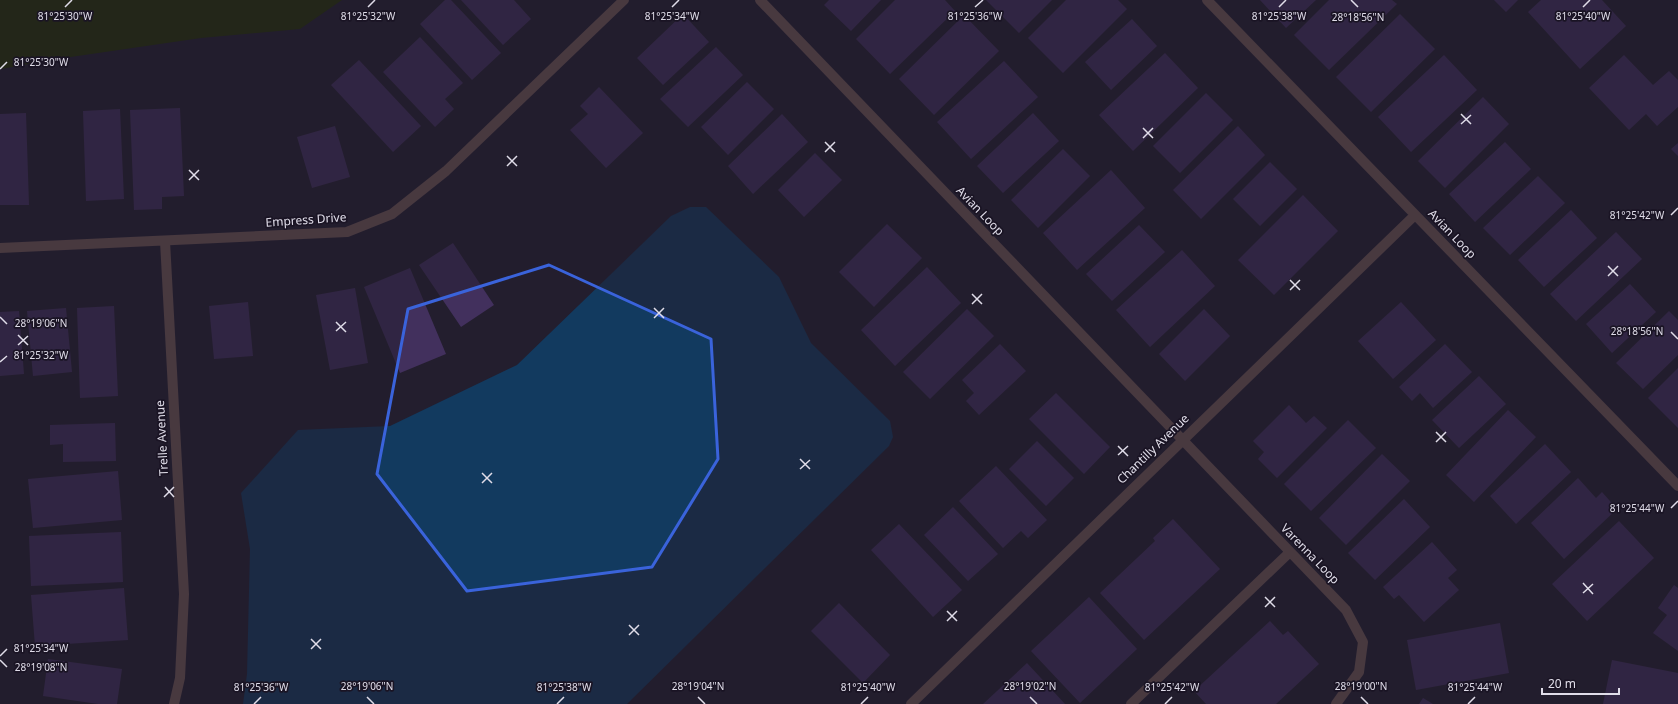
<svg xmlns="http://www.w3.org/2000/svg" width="1678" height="704" viewBox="0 0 1678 704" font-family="'Noto Sans',sans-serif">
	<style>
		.green { fill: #243200 }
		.water { fill: #123a5f }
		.building { fill: #42305d }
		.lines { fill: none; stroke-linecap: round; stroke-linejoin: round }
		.street { stroke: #755b56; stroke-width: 10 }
		.marked { fill: none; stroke: #3a63db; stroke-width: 3; stroke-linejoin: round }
		.ticks { fill: none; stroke: #e0dde9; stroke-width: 1.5 }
		.labels { text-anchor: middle; stroke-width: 3.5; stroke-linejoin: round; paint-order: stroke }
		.street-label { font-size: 12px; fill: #e0dde9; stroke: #1a1424 }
		.ticks-label { font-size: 10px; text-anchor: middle; fill: #e0dde9; stroke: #1a1424; stroke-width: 3.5; stroke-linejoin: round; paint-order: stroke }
	</style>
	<rect width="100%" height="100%" fill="#231e2e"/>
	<path class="green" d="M0,0h342l-42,29 -99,9 -144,21 -56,10 -1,-1z"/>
	<path class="water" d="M690,207h16l73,70 32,66 79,78 3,16 -4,9 -262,258h-384l4,-30 3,-125 -9,-56 57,-63 92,-4 127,-61 154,-149z"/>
	<path class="building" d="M445,0h6l50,53 -29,27 -52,-56z
		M461,0h53l17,19 -28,26z
		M829,0h52l-30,31 -27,-26z
		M895,0h50l10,11 -65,63 -34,-35z
		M986,0h66l-33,33z
		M1066,0h52l9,9 -64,64 -35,-35z
		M1260,0h56l-30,28z
		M1329,0h63l5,4 -68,66 -35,-35z
		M1494,0h24l-12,12z
		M1541,0h61l24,26 -46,43 -52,-57z
		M683,14l26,28 -46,43 -26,-27z
		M1400,14l35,35 -64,63 -35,-35z
		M964,15l35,36 -65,64 -35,-36z
		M1132,19l25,27 -46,44 -26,-28z
		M420,37l43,46 -18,16 9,10 -19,18 -52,-55z
		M716,47l27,28 -55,52 -28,-28z
		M1165,53l33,35 -65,63 -34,-36z
		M1444,55l33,35 -66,62 -33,-35z
		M1624,55l29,30 16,-14 9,9v27l-21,19 -11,-12 -17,16 -40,-42z
		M359,60l62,66 -28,26 -62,-67z
		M1004,61l34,36 -67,62 -34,-37z
		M747,82l27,27 -46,46 -27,-28z
		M599,87l44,46 -37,35 -36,-38 18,-16 -8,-8z
		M1206,93l27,27 -53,53 -27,-27z
		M1483,97l26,27 -64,64 -27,-27z
		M180,108l4,88 -22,1v12l-28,1 -4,-100z
		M120,109l4,90 -38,2 -3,-90z
		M26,113l3,92h-29v-91z
		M1033,113l26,28 -56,52 -26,-27z
		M782,114l26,28 -55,52 -25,-28z
		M335,126l15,51 -38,11 -15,-51z
		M1238,126l27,29 -64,64 -28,-29z
		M1505,142l26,27 -56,53 -26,-28z
		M1678,143v13l-7,-7z
		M1063,149l27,27 -52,52 -27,-28z
		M815,153l27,27 -38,37 -26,-27z
		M1270,162l27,27 -37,37 -27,-27z
		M1111,170l34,38 -68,62 -34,-37z
		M1538,176l27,27 -55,52 -27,-27z
		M1303,195l35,36 -64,64 -36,-35z
		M1571,210l26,28 -53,49 -26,-27z
		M887,224l35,34 -48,49 -35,-35z
		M1139,225l26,27 -53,49 -26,-27z
		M1616,232l26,27 -66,62 -26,-27z
		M453,243l41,62 -33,22 -42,-62z
		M1182,250l33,36 -65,61 -34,-37z
		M927,267l34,36 -66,63 -34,-36z
		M410,268l36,86 -46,19 -36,-86z
		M1630,284l26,28 -44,41 -26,-29z
		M355,288l13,75 -38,7 -14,-75z
		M248,302l5,54 -39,3 -5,-53z
		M1401,302l35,38 -43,39 -35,-38z
		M114,306l4,90 -38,2 -3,-90z
		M66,308l6,64 -39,4 -6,-65z
		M967,309l27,27 -64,63 -27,-27z
		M1204,309l26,27 -45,45 -26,-27z
		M19,311l5,63 -24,2v-64z
		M1669,311l9,9v35l-35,34 -27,-26z
		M1000,344l26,27 -47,44 -13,-14 8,-8 -12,-13z
		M1445,344l27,28 -39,36 -13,-15 -8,8 -13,-14z
		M1678,368v60l-30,-30z
		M1479,376l27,28 -47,44 -27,-28z
		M1056,393l54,54 -26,27 -55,-55z
		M1289,405l17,18 8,-7 13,12 -50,50 -19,-19 6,-7 -11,-11z
		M1508,410l28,27 -62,65 -28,-27z
		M1348,420l28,28 -65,63 -27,-27z
		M115,423l1,38 -53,1v-18l-13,1v-20z
		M1037,441l37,37 -28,28 -37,-37z
		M1545,444l26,28 -55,52 -26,-28z
		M1382,454l28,27 -64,64 -27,-27z
		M996,466l51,54 -19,18 -7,-7 -18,17 -44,-47z
		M118,471l4,49 -89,8 -5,-49z
		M1578,478l18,20 6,-6 15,17 -53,50 -33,-36z
		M1404,499l26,28 -55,53 -27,-27z
		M953,507l45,47 -30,27 -44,-46z
		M1173,519l47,50 -76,71 -44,-47 55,-52 -2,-3z
		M1619,521l35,37 -67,63 -35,-37z
		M899,524l63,66 -29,27 -62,-67z
		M121,532l2,50 -92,4 -2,-50z
		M1432,542l25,28 -9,8 11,12 -35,32 -25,-27 -5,4 -11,-12z
		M1674,585l4,3v63l-25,-18 14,-18 -9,-7z
		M124,588l4,52 -93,6 -4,-51z
		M1089,597l48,52 -57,54 -49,-52z
		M839,603l51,52 -27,28 -52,-52z
		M1270,621l13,14 5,-4 31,33 -43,40h-70l-12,-13z
		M1500,623l9,50 -93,17 -9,-50z
		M48,659l74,10 -5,35h-19l-55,-8z
		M1612,660l66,13v31h-75z
		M1027,663l38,41h-82z
		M1423,698l10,6h-14z"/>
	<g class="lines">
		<path class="street" d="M760,0l586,610 17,32 -4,30 -23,32
			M1207,0l471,486
			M165,241l19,353 -4,84 -6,26
			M0,248l347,-16 45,-18 54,-43 178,-171
			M911,704l504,-489
			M1131,704l159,-152"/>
	</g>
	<path d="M0 0H1678V704H0ZM549,265l162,74 7,120 -66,108 -185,24 -90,-117 31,-165z" fill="#231e2e" fill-opacity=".55" fill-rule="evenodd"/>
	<path class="marked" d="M549,265l162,74 7,120 -66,108 -185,24 -90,-117 31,-165z"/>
	<path class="ticks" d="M1351,0l7,7M65,7l7,-7M368,7l7,-7M672,7l7,-7M975,7l8,-7M1279,7l7,-7M1583,7l7,-7M0,69l7,-7M1461,114l10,10M1461,124l10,-9M1143,128l10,10M1143,138l10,-10M825,142l10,10M825,152l10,-10M507,156l10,10M507,166l10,-10M189,170l10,10M189,180l10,-10M1671,215l7,-7M1608,266l10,10M1608,276l10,-10M1290,280l10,10M1290,290l10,-10M972,294l10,10M972,304l10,-10M654,308l10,10M0,317l7,7M654,318l10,-10M336,322l10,10M336,331l10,-9M1671,332l7,7M18,335l10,10M18,345l10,-9M0,362l7,-6M1436,432l10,10M1436,442l10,-10M1118,446l10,10M1118,455l10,-9M800,459l10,10M800,469l10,-9M482,473l10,10M482,483l10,-10M165,487l9,10M164,497l10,-10M1671,508l7,-7M1583,583l10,11M1583,593l10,-9M1265,597l10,10M1265,607l10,-10M947,611l10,10M947,621l10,-10M629,625l10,10M629,635l10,-10M311,639l10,10M311,649l10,-10M0,656l7,-7M0,660l7,7M367,697l7,7M698,697l7,7M1030,697l7,7M1361,697l7,7M254,704l7,-7M557,704l7,-7M861,704l7,-7M1165,704l7,-7M1468,704l7,-7"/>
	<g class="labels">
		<g class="street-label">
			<text transform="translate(980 211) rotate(46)" y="4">Avian Loop</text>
			<text transform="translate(306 220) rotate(-4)" y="4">Empress Drive</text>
			<text transform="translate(1452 234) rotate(46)" y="4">Avian Loop</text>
			<text transform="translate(162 438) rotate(-93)" y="4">Trelle Avenue</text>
			<text transform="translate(1153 449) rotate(-44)" y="4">Chantilly Avenue</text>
			<text transform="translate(1310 554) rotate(46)" y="4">Varenna Loop</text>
		</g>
	</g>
	<g class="ticks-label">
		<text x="65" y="20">81°25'30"W</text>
		<text x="368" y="20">81°25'32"W</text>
		<text x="672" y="20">81°25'34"W</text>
		<text x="975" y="20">81°25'36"W</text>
		<text x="1279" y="20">81°25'38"W</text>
		<text x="1583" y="20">81°25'40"W</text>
		<text x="1358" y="21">28°18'56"N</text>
		<text x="41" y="66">81°25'30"W</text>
		<text x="1637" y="219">81°25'42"W</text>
		<text x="41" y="327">28°19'06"N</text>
		<text x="1637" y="335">28°18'56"N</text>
		<text x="41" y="359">81°25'32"W</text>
		<text x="1637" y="512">81°25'44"W</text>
		<text x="41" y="652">81°25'34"W</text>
		<text x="41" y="671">28°19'08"N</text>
		<text x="367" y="690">28°19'06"N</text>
		<text x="698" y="690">28°19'04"N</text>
		<text x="1030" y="690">28°19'02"N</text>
		<text x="1361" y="690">28°19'00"N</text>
		<text x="261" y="691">81°25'36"W</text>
		<text x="564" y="691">81°25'38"W</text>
		<text x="868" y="691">81°25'40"W</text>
		<text x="1172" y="691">81°25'42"W</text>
		<text x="1475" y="691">81°25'44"W</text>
	</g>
	<path d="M1542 688v6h77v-6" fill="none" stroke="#e0dde9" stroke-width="2"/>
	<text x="1548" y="688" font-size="12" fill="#e0dde9" stroke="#1a1424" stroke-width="3" paint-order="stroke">20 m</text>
</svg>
